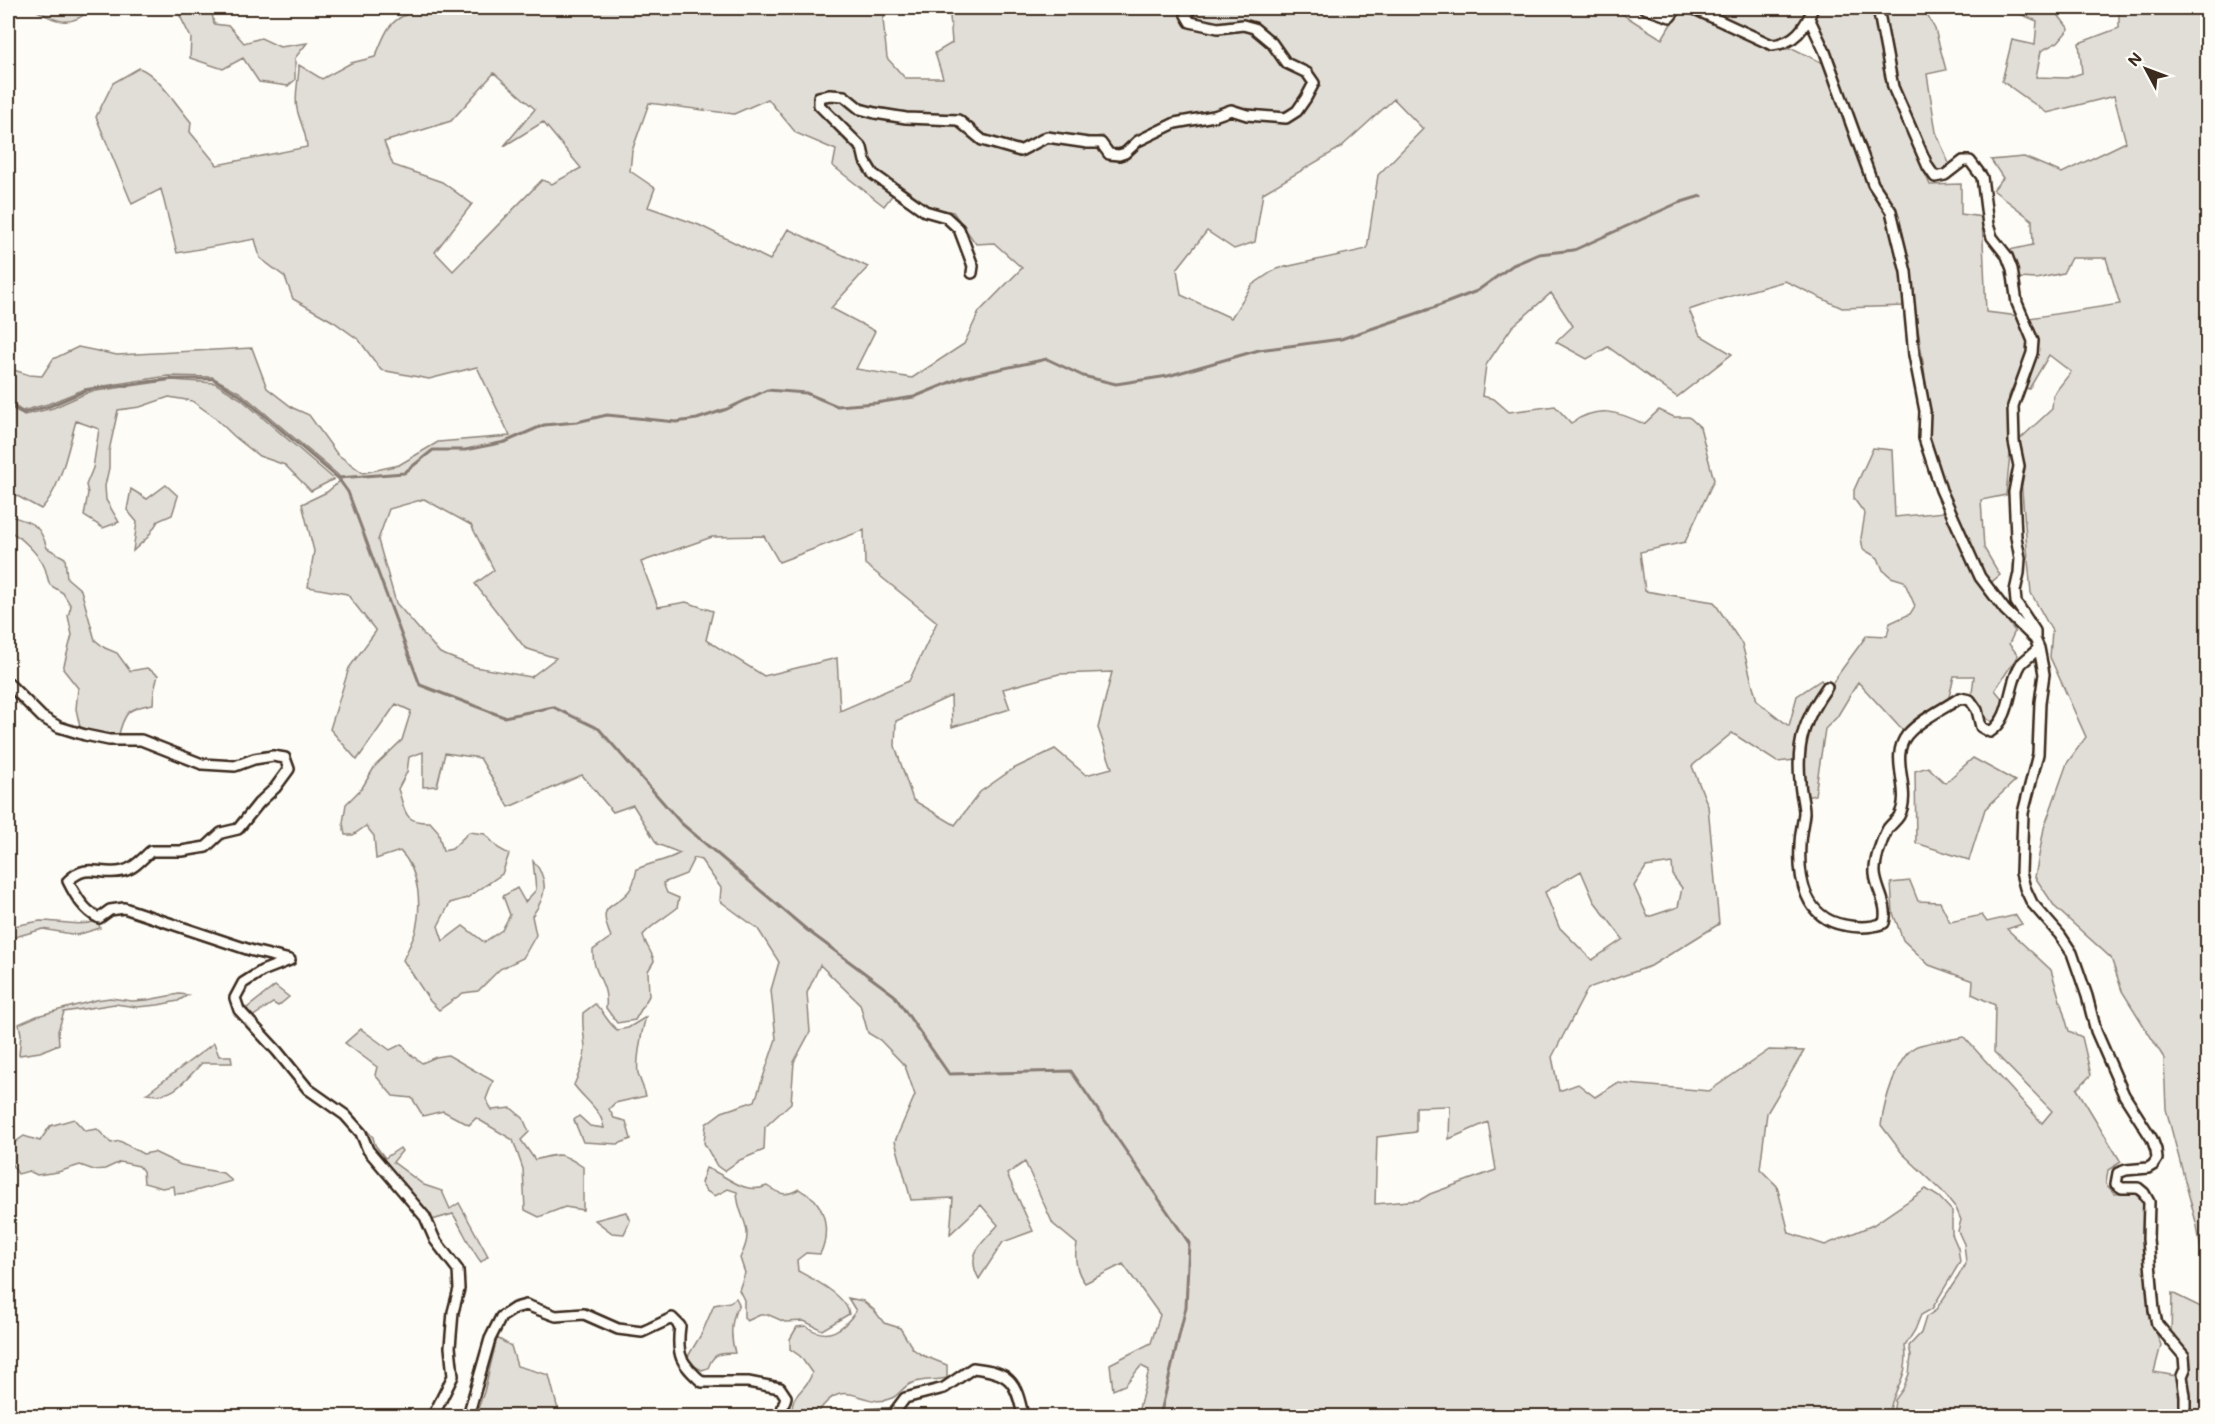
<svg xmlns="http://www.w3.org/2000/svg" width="2215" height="1424" viewBox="0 0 2215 1424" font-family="Mali,sans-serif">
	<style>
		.green { fill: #e1ded7; stroke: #8e847a; stroke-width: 1.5; fill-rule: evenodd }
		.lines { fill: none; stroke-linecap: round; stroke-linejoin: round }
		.stream { stroke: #887d74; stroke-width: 3 }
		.minor-casing { stroke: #3b2a1e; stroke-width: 14 }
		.minor { stroke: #fdfcf7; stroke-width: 9 }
	</style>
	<rect width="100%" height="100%" fill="#fdfcf7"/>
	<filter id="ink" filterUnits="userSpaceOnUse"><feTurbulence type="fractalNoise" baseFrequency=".0167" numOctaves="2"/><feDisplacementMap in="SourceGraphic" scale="12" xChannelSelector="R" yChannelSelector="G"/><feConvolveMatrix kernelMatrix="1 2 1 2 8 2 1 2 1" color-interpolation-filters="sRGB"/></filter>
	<g filter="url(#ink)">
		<path class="green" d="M32,8h61c-23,21 -36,14 -61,0z
			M176,8h35l3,16 15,2 15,17 17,-5 19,9 27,-4 -12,15v22l-7,6 -29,-4 -16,-24 -20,11 -33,-11 1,-20z
			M434,8h457l-8,11 4,39 18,20h38l-8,-25 17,-10 -2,-27 2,-8h235l-5,11 7,8 33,5 26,-2 10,6 19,23 10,8 11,3 10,12 -6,14 -8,11 -11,5 -35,-2 -18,-4 -37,12h-21l-36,20 -13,13 -11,-1 -9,-14 -18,2 -38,-5 -28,13 -34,-10 -27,-18 -38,-2 -46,-6 -15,-4 -17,-15 -16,1 -11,4 -1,12 42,44 6,12 10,13 22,16 -10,13 -51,-40 3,-16 -40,-17 -28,-34 -34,15 -85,-11 -17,48 -2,20 25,17 -7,19 51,18 71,35 18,-31 80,38 -37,41 44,23 -19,38 56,9 52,-34 15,-32 43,-44 -28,-25 -18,1 -23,-32 -21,-4 -32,-23 -25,-14 -7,-11 -3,-14 -44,-42v-4l22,-2 17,15 47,8 51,2 24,20 39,11 28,-14 52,7 7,9 14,1 21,-14 34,-18 18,-1 38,-10 17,4 38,1 14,-8 9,-13 6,-16 -8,-12 -22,-10 -15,-19 -19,-17 -37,1 -22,-5 -3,-4 4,-8h431l-4,6 40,25 13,-22 8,-8 14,5 75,35h22l29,14 47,121 17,30 9,24 9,68 -63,2 -57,-27 -64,18 -32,11 11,25 32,19 -55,43 -69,-50 -21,12 -31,-17 17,-16 -22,-33 -39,34 -26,38 -4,31 12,3 15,13 46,-6 16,17c27,-18 46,-12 73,1l15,-14 15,7h15l11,10 14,53 -29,62 -45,10 5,39 69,11 28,42 15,57 32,25 8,-30 24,-16 4,5 -17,23 -9,24 -4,28 -18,2 -45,-29 -40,33 16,40 11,118 -68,42 -63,22 -36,69 7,34 19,-7 17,13 22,-14 92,8 60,-41 35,1 -37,62 -7,56 17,17 12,47 36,12 48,-20 53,-36 13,8 13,14v23l6,14 2,14 -28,47 -11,6 -6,15 -10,16c5,35 -13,40 -16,70h-752l12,-46 -8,-4 -16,19 -12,5 -3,-26 41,-21 9,-28 -37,-51 -38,19c-9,-11 -11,-26 -8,-39l-24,-20 -28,-62 -18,12 26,57 -30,11 -24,37c-14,-26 3,-35 19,-54l-17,-20 -31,29 3,-36 -42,2 -16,-59 20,-46 -10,-29 -25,-26 -12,-7 -8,-29 -40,-39 -13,28 3,39 -16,30 -3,41 -26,24 -1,23 -24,10 -16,11 -7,-5 -13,-23 2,-19 16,-12 33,-11 21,-62 -5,-49 8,-28 -21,-33 -38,-28 1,-13 -20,-28 -7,-2 -8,16 -23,9 4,10 12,5 -2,10c-12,10 -24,15 -34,27 2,10 9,16 11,26l-6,10 1,25 -14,24 -18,3 -11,-15c3,-26 -14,-33 -13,-58l18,-13c-15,-35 1,-26 18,-46 5,-6 6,-14 8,-22 14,-7 30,-8 43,-16l-23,-9 -24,-39 -20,7 -31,-37 -73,32 -29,-49 -35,-5 -8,33 -14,1v-35l-14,5 -2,15 -9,17c8,22 4,34 32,33l8,9 5,20 9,-2 17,-17 16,2 13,14 11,6 -7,20 -35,24 -17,5 -12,23 5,15 20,-15 21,16 18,-12 8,-15 -7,-19 14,-8 8,14 11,-12 -3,-29c17,19 13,36 -1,55l4,19 -13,23 -23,11 -22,22 -15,2 -24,17 -9,-9 -27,-41c4,-9 9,-18 12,-27 7,-26 5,-62 -15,-82l-24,8 -2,-23 -8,-10 -13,9h-8l-2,-12 3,-19 16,-16 13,-22 27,-26 9,-29 -15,-7 -39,56 -27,-31 19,-61 27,-37 -29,-37 -39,-7 6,-36 -12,-47 25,-12 14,-12 -3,-5 -97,-82 -29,-16 -44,-1 -83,13 -37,15 -26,7 -14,-9v-34l21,7 13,1 11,-17 25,-12 39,8 135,-7 15,40 26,20 16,7 28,39 26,19 36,-8 39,-23 72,-6 -33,-69 -48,12 -48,-9 -22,-30 -25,-18 -41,-23 -8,-22 -25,-19 -5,-19 -78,14 -16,-64 -29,15 -36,-87 17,-34 26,-15c17,5 40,40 52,54l-1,10 27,33 90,-18c-1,-16 -7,-24 -10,-38 -3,-14 2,-29 2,-44l23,14 29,-16 24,-6c9,-18 10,-33 30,-42 9,-4 20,-4 29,-7zM494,73l41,36 -31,37 39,-24 38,46 -29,16 -10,-4 -89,91 -18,-19 37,-48 -30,-22 -49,-17 -9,-23 67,-21zM1394,99l29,30 -45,46 -11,74 -91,20 -24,16 -21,33 -50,-23 -4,-26 30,-38 27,18 21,-7 8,-49 77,-45zM424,499l47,26 23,45 -19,14 50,64 31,10 -25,19 -56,-10 -35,-14 -44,-50 -18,-63 11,-31zM864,530l1,34 72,58 -28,59 -69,30 -3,-53 -73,18 -58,-36 7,-29 -27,-9 -28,5 -17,-45 71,-25 52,-1 15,26zM1112,672l-14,56 14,40 -26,7 -31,-26 -42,20 -33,23 -25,33 -42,-25 -18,-54 1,-25 55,-25 1,31 58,-18 -7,-20 56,-15zM1672,863l1,13 9,12 -4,19 -30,10 -14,-31 12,-19zM1581,871l13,30 29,38 -31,21 -33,-33 -14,-35zM1450,1106l-1,33 39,-17 8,48 -66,24 -10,6 -45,4 2,-67 39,-5v-25z
			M1704,8h105c-7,15 -17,33 -37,32z
			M1816,8h56l18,82 40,95 31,-1v30l21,3 4,95 33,4 7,16 2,9 -2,15 -17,40 -1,13 3,34 -5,52 -25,5 3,48 16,27 -11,9 -39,-76 -25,-71 5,-28 -21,-139 -14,-62 -20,-28 -47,-132 -15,-32z
			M1882,8h41l12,21 11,41 -19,4 9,58 14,34 -6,6h-8l-7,-9 -34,-77z
			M2015,8h38l16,21 -11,13 -17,9 -5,26 31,1 15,-5 -3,-30 40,-15v-20h88v1279l-10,-61 -31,-117 -2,-51 -42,-67 -11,-33 -56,-51 -20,-30 9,-49 23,-65 19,-26 -36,-80 2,-26 -21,-38 -10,-113 -1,-41 32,-30 1,-14 18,-23 -22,-17 -20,34 -6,-2c14,-30 17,-37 6,-69l91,-14 -14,-46h-35l-8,15 -27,6 -17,-1 -10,-28 24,-5 -1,-25 -39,-30 10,-12 -12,-18 33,-3 38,16 64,-31 -12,-46 -67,17 -45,-32 10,-41 23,5 2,-24 -22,-9z
			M172,380l43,3 26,16 93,80 -23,12 -26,-26 -26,-9 -24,-19 -22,-21 -21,-15 -23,-4 -29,10 -22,3 -9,41v17l-4,18 1,14 13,22 -16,6 -19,-12 4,-23 -2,-8 7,-17 6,-39 -23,-8c-8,27 -15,68 -35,88l-33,-18v-85l16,9 29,-7 36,-16z
			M1873,448l19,2 3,67 49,-5 33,69 38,50 -6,13 9,11 -23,35 9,11 -4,11 -8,10 -9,-6 -4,-12 -7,-10 2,-18h-20l-6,25 -44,31 -46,-50 -21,35 -12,12 -10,66 -9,2c-1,-13 -5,-28 -4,-41 2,-43 41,-87 65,-121l20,1 3,-13 20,-9 5,-8 -11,-25 -13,-4 -8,-7 -5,-12 -15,-9 -2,-11 4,-24 -11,-15v-9z
			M166,485l12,11 -6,19 -14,6 -10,16 -15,14 4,-29 -10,-12 4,-21 16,10z
			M8,515c22,8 31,6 39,33l18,10 2,20 14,12 14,50 10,8 12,5 13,18 17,-3 11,7 -4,16 -1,13c-26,4 -29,9 -35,34l-13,-2 -25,-9 -4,-18 2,-21 -15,-19 9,-34 -4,-19 3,-10 -8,-13 -13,-8c-3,-6 -3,-13 -6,-19 -6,-12 -24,-31 -36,-35z
			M1973,758l42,23 -30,28 -16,51 -53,-17 -1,-72 13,-4 17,16z
			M1910,881l8,20 22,1 10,20 32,-7 5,7 29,-7 6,9 -15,5 44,41 18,61 13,6 9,38 -14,14 44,73 -13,8 -2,14 9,10 19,-1 10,9 -1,14 6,98 12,31 -7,27 22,4 4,20 -1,20h-286l2,-16 8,-11 6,-15 2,-18 -2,-10 12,-13 5,-16 9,-6 23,-34 8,-15 -2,-18 -6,-13 3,-11 -5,-12 -14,-17 -40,-38 -21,-28c3,-20 15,-70 36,-79 14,-5 32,-6 47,-9l78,86 10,-12 -58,-59 1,-47 -23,-11 1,-13 -44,-16 -26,-25 -10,-27 -2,-30z
			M40,921c20,0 38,6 58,0l2,7 -23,7 -34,-6 -35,10v-12z
			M275,986l14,11 -11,9 -5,-3 -21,14 -5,-9z
			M179,994l9,1 -10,6 -20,4 -21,2 -22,-3 -51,8 -6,19 1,13 -19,8 -21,3 2,-21 -2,-10 18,-8 59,-16 14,-2 22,3 15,-1z
			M595,1004c9,8 13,19 22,26l11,-2 18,-11c-4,12 -10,45 -8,56 2,8 6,15 8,23l-31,7 -6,6 5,9 12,3 5,18 -13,5 -35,-2 -9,-22 5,-4 11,10 14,2c-3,-19 -19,-28 -30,-43 5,-12 11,-25 11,-38 -1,-12 -3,-22 -2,-34z
			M361,1029l29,21 12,-6 8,10 12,9 14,-6 12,-2 45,26 -7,18 6,11 19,-2 12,10 6,14 -8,8 14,20c25,-7 26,-8 48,7v43l-18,-3 -26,10 -14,-7 -2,-41 -10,-29 -37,-22 -7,7 -26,-14 -20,5 -11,-18 -19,-2 -18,-21 2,-8 -32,-24z
			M214,1043l5,13h12l1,7h-30c-18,18 -27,36 -56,31z
			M347,1113l4,1 22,23 2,8 10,13 15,-10 2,3 -9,11 31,23 18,6 8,18 9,-6 29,53 -7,6c-11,-14 -18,-32 -28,-48l-21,6c-14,-26 -40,-44 -59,-67 -9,-12 -17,-27 -26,-40z
			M74,1119l11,12 12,-2 14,14 9,-2 23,13 11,-2 27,13 42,8 9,8 -44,12 -13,1 -1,-8 -12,2 -18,-5 -1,-12 -4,-5 -19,-4 -15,7 -11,1 -14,-5 -22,7 -21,3 -8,-4 -11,3 -10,-15 3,-14 13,-9 16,5 10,-15z
			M706,1168c22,7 37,28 61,18 12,8 19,11 32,3 5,4 12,7 16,11 13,16 13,38 5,54l-14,-1 -9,7 1,11c15,8 49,25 51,43l-27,16 -18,-9 -19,1 -16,-7h-9l-13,6 -3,-3v-18l-5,-10 6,-17 -5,-15c17,-33 -2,-36 -3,-66l-9,-3 -13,7 -9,-5 -5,-8z
			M626,1212l4,9 -6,13 -12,-1 -17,-13z
			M2172,1293l35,17v106h-18v-21l-4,-19 4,-5 -1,-18 -17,-16z
			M736,1298l3,6c-9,16 -9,32 -4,49 -16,1 -21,-1 -27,15l-6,2 -10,-5 -5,-7 15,-25 12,-28 16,-3z
			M848,1298l15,3 11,9 10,13 16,5 13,21 9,6 25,10v13c-12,3 -26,0 -37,6 -7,3 -11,11 -18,14 -30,13 -47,-27 -75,16l1,2h-25c-5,-23 14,-24 19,-43l-12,-17 -10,-7v-10l7,-12 9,-1c21,16 37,4 50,-15z
			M497,1338l14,8 6,20 32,9 8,31 6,10h-84l-3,-2 8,-22z"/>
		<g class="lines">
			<path class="stream" d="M8,404l15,9 27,-7 37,-16 82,-11h44l28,17 97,82 10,14 72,193 84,32 49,-10 46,22 82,94 126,107 87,65 55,79 122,-3 118,172 -3,64 -26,109
				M338,478l66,-5 29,-23h32l40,-8 39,-17 33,-3 30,-7 69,7 21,-3 30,-10 40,-19 39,3 31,13 39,-3 38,-6 49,-20 84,-18 36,17 33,8 52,-8 91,-26 82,-11 92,-31 44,-17 36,-26 26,-11 35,-4 104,-47 23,-7"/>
			<defs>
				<path id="minor" d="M1644,8l26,9 7,-9
					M1692,8l80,37c23,-2 33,-17 41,-37
					M1878,8l15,79 35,80 7,10 10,-2 18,-14h7l12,16 6,48 4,12 15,19 5,13 5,34 16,38 -1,12 -19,53 1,36 5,24 -5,26 2,45 4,21 -1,15 -4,18 1,11 19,29v8l4,9 5,26 -4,28 -2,52 -15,59 -2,60 4,15 7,15 28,32 12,18 15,43 9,35 28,64 28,44 4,11 1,9 -4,6 -5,3 -22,2 -8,3 -2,11 6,4h16l6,5 5,9 -1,37 6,71 3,14 27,32 1,13 -3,7 3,20v20
					M1809,18l16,34 48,132 18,27 15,61 8,83 11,56 -1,27 17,52 39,87 25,33 30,29
					M972,273l1,-7 -14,-37 -13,-12 -21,-6 -52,-37 -8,-13 -3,-13 -43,-43v-8l11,-2 14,1 16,13 15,4 31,5 52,2 24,20 38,11 27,-14 41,6h13l8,11 10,1 6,-2 13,-12 37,-18 39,-7 17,-6 16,5 39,3 11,-7 9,-13 8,-15 -7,-10 -21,-10 -14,-20 -18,-15 -11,-3 -25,3 -28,-6 -4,-7 5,-7
					M8,683l34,34 17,10 26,8 24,5h32l61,24 33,2 19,-7 19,-3 12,2 4,11 -14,19 -16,15 -21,26 -17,4 -15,14 -24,4h-31c-8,7 -17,18 -28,20 -22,6 -35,-10 -55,10 7,14 16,30 31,37l11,-8 14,-2 129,43 37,9 -28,11 -19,12 -8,15 4,12 38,41 31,38 37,26 16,18 7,17 57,67 10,23 23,30 1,19 -6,23 -3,35 3,29 -20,40
					M1827,687c-22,31 -31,55 -27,94 0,11 4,22 4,32 -1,11 -4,21 -4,32 -2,34 5,73 44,80 14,3 27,3 40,-2 5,-18 -7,-31 -9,-49 -1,-13 6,-32 12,-44 3,-5 9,-9 12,-14 14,-26 -11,-57 8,-81 13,-15 36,-26 53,-37l10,2 7,10 4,17 9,5c23,-15 17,-46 31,-68 5,-5 13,-11 18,-16
					M468,1416l22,-77 11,-22 14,-9 11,-3 30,11 28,-2 34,15 24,3 30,-14 8,8c-4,30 1,37 22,56h46l32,6 6,9 -4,13 3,6
					M845,1416l48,-2 12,-16 39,-10 29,-20c37,4 43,13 50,48"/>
			</defs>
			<use href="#minor" class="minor-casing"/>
			<use href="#minor" class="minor"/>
		</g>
	</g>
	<rect width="2215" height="1424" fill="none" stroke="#fdfcf7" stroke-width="30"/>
	<rect x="15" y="15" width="2185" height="1394" fill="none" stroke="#3b2a1e" stroke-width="2" filter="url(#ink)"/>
	<g transform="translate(2146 69) rotate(311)" stroke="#fdfcf7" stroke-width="4.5" paint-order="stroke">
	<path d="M0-4.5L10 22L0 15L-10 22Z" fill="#3b2a1e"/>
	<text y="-9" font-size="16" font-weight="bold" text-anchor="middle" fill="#3b2a1e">N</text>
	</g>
</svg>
